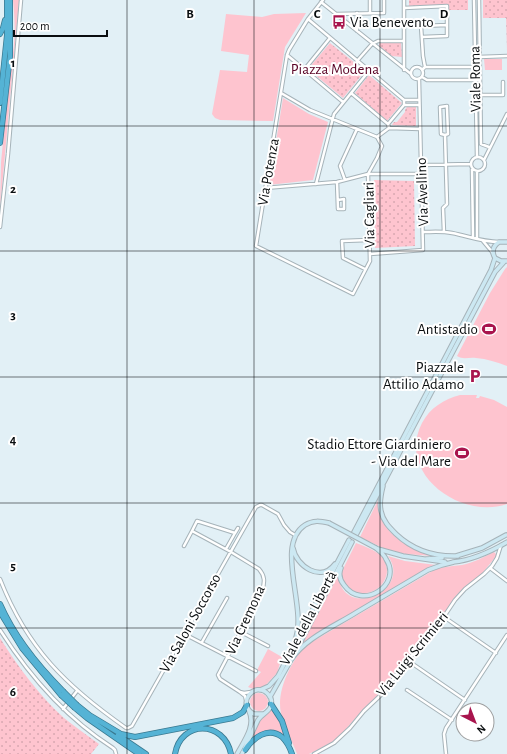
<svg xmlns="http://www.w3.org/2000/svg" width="507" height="754" viewBox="0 0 507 754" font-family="'Alegreya Sans',sans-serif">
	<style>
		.grass { fill: #fec4cf }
		.park { fill: url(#park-dots) }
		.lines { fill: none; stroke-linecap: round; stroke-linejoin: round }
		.street-casing { stroke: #a6b3b9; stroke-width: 4.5 }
		.secondary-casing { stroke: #a6b3b9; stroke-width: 5.5 }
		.highway-casing { stroke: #3a7990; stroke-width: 6 }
		.street { stroke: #fff; stroke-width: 2.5 }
		.secondary { stroke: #cce8f2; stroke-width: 3.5 }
		.highway { stroke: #55b3d5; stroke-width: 4.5 }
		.secondary-bridge-casing { stroke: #a6b3b9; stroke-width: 5.5; stroke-linecap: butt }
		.highway-bridge-casing { stroke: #3a7990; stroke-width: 6; stroke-linecap: butt }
		.secondary-bridge { stroke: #cce8f2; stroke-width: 3.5 }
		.highway-bridge { stroke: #55b3d5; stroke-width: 4.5 }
		.grid { fill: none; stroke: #090d0f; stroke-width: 1; stroke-opacity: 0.55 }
		.labels { text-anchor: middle; stroke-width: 4; stroke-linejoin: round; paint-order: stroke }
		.poi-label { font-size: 15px; fill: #090d0f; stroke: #fff; text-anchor: end }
		.park-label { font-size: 15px; fill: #5b0426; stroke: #fff }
		.street-label { font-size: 15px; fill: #090d0f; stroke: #fff }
		.grid-label { font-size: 13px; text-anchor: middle; font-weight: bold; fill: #090d0f; stroke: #fff; stroke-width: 4; stroke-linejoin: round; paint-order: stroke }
	</style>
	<defs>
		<pattern id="park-dots" width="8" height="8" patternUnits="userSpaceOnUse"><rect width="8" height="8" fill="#fec4cf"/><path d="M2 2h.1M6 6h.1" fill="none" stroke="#d8a7b1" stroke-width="1.8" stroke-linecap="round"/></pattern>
	</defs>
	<rect width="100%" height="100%" fill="#e2f0f6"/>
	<path class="grass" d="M13,0h6l-19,209 1,-47 10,-99c5,-21 4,-42 2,-63z
		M306,13l-21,34 -12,74 -53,-1 -5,-2 -3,-4 8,-44 27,2 2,-17 -28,-4 5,-37 36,3 12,-3z
		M484,59h18v11h-17z
		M283,98l26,16 19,8 -15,58 -44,5z
		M507,267v99c-10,-4 -20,-7 -31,-8 -7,-1 -13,2 -19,-2l33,-63 15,-24z
		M460,395h17l-1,3h3l1,-2 14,4 13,7v97c-47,16 -111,-31 -85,-81 8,-15 22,-24 38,-28z
		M380,496c-1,5 -3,10 -1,16 4,22 34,39 54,44l-28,-2 -20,-5 -25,-12z
		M356,543c8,3 16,6 23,11 22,20 -6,52 -30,34 -5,-4 -8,-9 -8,-15z
		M494,552l3,3 -16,20 -18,14 -7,7 -31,46 -26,25 -21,28 -19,19 -20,23 -8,6 -22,11h-12c-5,-13 -13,-27 -16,-41 -5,-22 10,-51 24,-67l129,-76c9,-3 18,-4 28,-5 11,-2 22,-8 32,-13z
		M388,556l17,5 31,4 -5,1 -125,76 -5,4 37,-71c5,46 75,16 50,-19z
		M268,649l14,8 -5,16 -13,14 -11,2 -5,-2 13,-15 -4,-2z
		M250 702a9 9 0 1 1 18 0a9 9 0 1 1-18 0Z
		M272,710l5,7 10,22 -22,-8 -12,6 8,-19z"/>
	<path class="park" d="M409,0h59v10h-20v-5l-39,1z
		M483,0h24v51l-1,-33h-23z
		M380,42h21l1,15 -10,-1 -13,-10z
		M330,43l35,28 -22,27 -35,-29z
		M369,75l33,28 -15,18 -32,-28z
		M407,107h9v19l-24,-1 2,-3h3l8,-10v-2z
		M374,180l40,1 1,65 -40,2z
		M0,638c18,29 39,57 64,80 11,9 23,17 35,26l-8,10h-91z"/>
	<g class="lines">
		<defs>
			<path id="street" d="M323,0l-15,19 -19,31 -2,5 -31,191 97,48 17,-33 -2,-87 9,-16 5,-12 -5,-9
				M370,0v13
				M404,0v70
				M474,0l3,156 1,1
				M479,0l2,144 8,3
				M321,2l90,72
				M404,8l43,-2v30l-25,1
				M357,13v18
				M337,14l47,-1v-13
				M308,19l96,81v5l-16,19
				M287,55l56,47
				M479,57l28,-1
				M357,61l15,-17 6,-3h26
				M411 73a6 6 0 1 1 12 0a6 6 0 1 1-12 0Z
				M425,67l-2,-11 -2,-30 26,-1
				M423,69l2,-2h54
				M304,70l26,-32
				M422,77l5,3h53
				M281,93l29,17 67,27
				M351,93l37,31 1,4
				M480,95h23v-13
				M404,100h15
				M404,105h15
				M377,137l12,-9 31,1
				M471 164a7 7 0 1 1 14 0a7 7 0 1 1-14 0Z
				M484,160l23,-46
				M421,165l50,-1
				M472,169l1,68
				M345,180l-5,-14 17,-37
				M337,182l1,27h6v-10l-6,1
				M316,184l18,-70 35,-43
				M265,188l72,-6 31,-8h53
				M0,227l8,-73 13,-154
				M423,232c9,0 19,-1 29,1 16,3 30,9 47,9
				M444,232l-1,-24 4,-4 -2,-69 -4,-1 -1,-27 7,-1v2l1,26 -3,1
				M477,238v-67
				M483,241l10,12
				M370,254l53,-4 -4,-171
				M365,269l-22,-11 -1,-17 27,-1
				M235,533l3,-5
				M184,546l8,-15
				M226,549l9,-16 -38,-12 -5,10 39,21 28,17c6,7 6,13 3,22l-44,84 2,4 20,13
				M490,568l17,13
				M0,579c27,69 66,107 126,149h2l4,-2 124,-219 4,-2h2l16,9 6,11 6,7 5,3
				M444,617l52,36
				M0,630c30,47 66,88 113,118l2,2 1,4
				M241,632l27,14
				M190,637l66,34
				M202,642l25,-44
				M407,660l58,40
				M407,690l45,30
				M246,700l-1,-4 -5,-4 4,1 7,-1
				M63,709l14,-18
				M314,754l20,-11 16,-15 14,-17 19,-18 24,-33 22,-21 26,-39 10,-11 19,-15 8,-8 5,-8 4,-13
				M446,754l-2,-20 2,-6 61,-93"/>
			<path id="secondary" d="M495,258l6,3h6
				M383,486c-2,8 -4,17 -2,25 2,10 8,16 15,23 17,16 38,23 62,22
				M353,534l138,-264 4,-12c-4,-7 -2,-12 4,-16h8
				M356,535l139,-263 9,-10
				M293,548c3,18 28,35 42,16
				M378,549l25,7 42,6
				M456,556l26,-8 24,-13
				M426,559l16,-1
				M453,562c20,-2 37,-10 54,-20
				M341,568c-3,7 -1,12 3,17 18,26 59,0 42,-26 -2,-5 -7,-8 -10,-11
				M295,640c13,-31 -21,-95 10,-115 8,-5 15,-4 24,-2
				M296,651l56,-109
				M291,660c14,-22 44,-34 66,-48 24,-14 47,-28 71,-42l14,-5 12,-3
				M260,690l9,-4 9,-10 71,-136
				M270,697l21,-37
				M237,754c7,-13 19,-28 12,-43
				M242,754l16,-34c4,-6 11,-8 13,-14 1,-4 0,-9 -3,-12 -13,-14 -33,10 -14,20h9"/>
			<path id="highway" d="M0,34l3,-6 2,-8
				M0,103l7,-68v-35
				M0,143l10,-87v-56
				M0,604c14,32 38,62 63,87
				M0,612l22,36 39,47
				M271,704l11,17 7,22
				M77,705l15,12
				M75,708l12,10 52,36
				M91,716l30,18 14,3 98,-19 10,-6 4,-7
				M118,735l28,19
				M245,750c8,-12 23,-24 37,-13 5,5 8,11 10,17
				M175,754c6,-34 49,-34 56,0"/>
		</defs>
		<use href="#street" class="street-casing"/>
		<use href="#secondary" class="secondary-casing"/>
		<use href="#highway" class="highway-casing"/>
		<use href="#street" class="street"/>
		<use href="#secondary" class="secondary"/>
		<use href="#highway" class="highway"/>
		<defs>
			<path id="secondary-bridge" d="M329,523l47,25"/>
			<path id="highway-bridge" d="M63,691l14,14
				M61,695l14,13"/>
		</defs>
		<use href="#secondary-bridge" class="secondary-bridge-casing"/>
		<use href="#highway-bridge" class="highway-bridge-casing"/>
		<use href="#secondary-bridge" class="secondary-bridge"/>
		<use href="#highway-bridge" class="highway-bridge"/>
	</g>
	<path class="grid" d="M127,0v754M254,0v754M380,0v754M0,126h507M0,251h507M0,377h507M0,503h507M0,628h507"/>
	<defs>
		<symbol id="bus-bare" viewBox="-9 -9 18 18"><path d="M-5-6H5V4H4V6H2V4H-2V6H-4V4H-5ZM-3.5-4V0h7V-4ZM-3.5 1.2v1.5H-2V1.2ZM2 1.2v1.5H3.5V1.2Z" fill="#a8144d" stroke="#fff" stroke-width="2.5" paint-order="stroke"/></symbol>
		<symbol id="stadium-bare" viewBox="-9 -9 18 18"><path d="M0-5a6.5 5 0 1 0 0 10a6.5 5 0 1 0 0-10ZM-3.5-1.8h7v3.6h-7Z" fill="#a8144d" stroke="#fff" stroke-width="2.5" paint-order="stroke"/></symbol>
		<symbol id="parking-bare" viewBox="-9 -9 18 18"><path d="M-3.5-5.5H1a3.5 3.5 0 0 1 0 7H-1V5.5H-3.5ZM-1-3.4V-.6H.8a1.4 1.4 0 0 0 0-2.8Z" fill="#a8144d" stroke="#fff" stroke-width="2.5" paint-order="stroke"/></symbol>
	</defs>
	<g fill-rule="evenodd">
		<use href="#bus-bare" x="329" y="12" width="20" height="20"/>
		<use href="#stadium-bare" x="479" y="319" width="20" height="20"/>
		<use href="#parking-bare" x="465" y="366" width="20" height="20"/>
		<use href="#stadium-bare" x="452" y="443" width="20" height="20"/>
	</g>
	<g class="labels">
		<g class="poi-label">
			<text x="350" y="27" text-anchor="start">Via Benevento</text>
			<text x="478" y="334">Antistadio</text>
			<text x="464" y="372">Piazzale<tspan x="464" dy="17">Attilio Adamo</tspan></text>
			<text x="451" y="449">Stadio Ettore Giardiniero<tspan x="451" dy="17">- Via del Mare</tspan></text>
		</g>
		<g class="park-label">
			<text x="335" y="74">Piazza Modena</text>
		</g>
		<g class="street-label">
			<text transform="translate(475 79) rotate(-91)" y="5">Viale Roma</text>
			<text transform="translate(268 172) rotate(-80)" y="5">Via Potenza</text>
			<text transform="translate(422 192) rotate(-92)" y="5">Via Avellino</text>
			<text transform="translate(369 215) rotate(-91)" y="5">Via Cagliari</text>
			<text transform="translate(308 618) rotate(-62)" y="5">Viale della Libertà</text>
			<text transform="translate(245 620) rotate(-65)" y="5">Via Cremona</text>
			<text transform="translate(190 623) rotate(-61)" y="5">Via Saloni Soccorso</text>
			<text transform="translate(412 654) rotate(-51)" y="5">Via Luigi Scrimieri</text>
		</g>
	</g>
	<g class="grid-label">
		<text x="190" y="18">B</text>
		<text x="317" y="18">C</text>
		<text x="444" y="18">D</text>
		<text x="13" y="67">1</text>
		<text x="13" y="193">2</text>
		<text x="13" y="319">3</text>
		<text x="13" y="444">4</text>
		<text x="13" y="570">5</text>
		<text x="13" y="696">6</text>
	</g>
	<g transform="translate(475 722) rotate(138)"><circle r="19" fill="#ffffff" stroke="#9d9e9f"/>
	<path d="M0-3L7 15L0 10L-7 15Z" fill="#a8144d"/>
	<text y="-6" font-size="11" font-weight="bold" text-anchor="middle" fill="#090d0f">N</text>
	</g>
	<path d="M14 30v6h93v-6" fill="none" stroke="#090d0f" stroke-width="2"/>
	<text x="20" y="30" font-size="12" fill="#090d0f" stroke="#ffffff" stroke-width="3" paint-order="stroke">200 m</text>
</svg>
